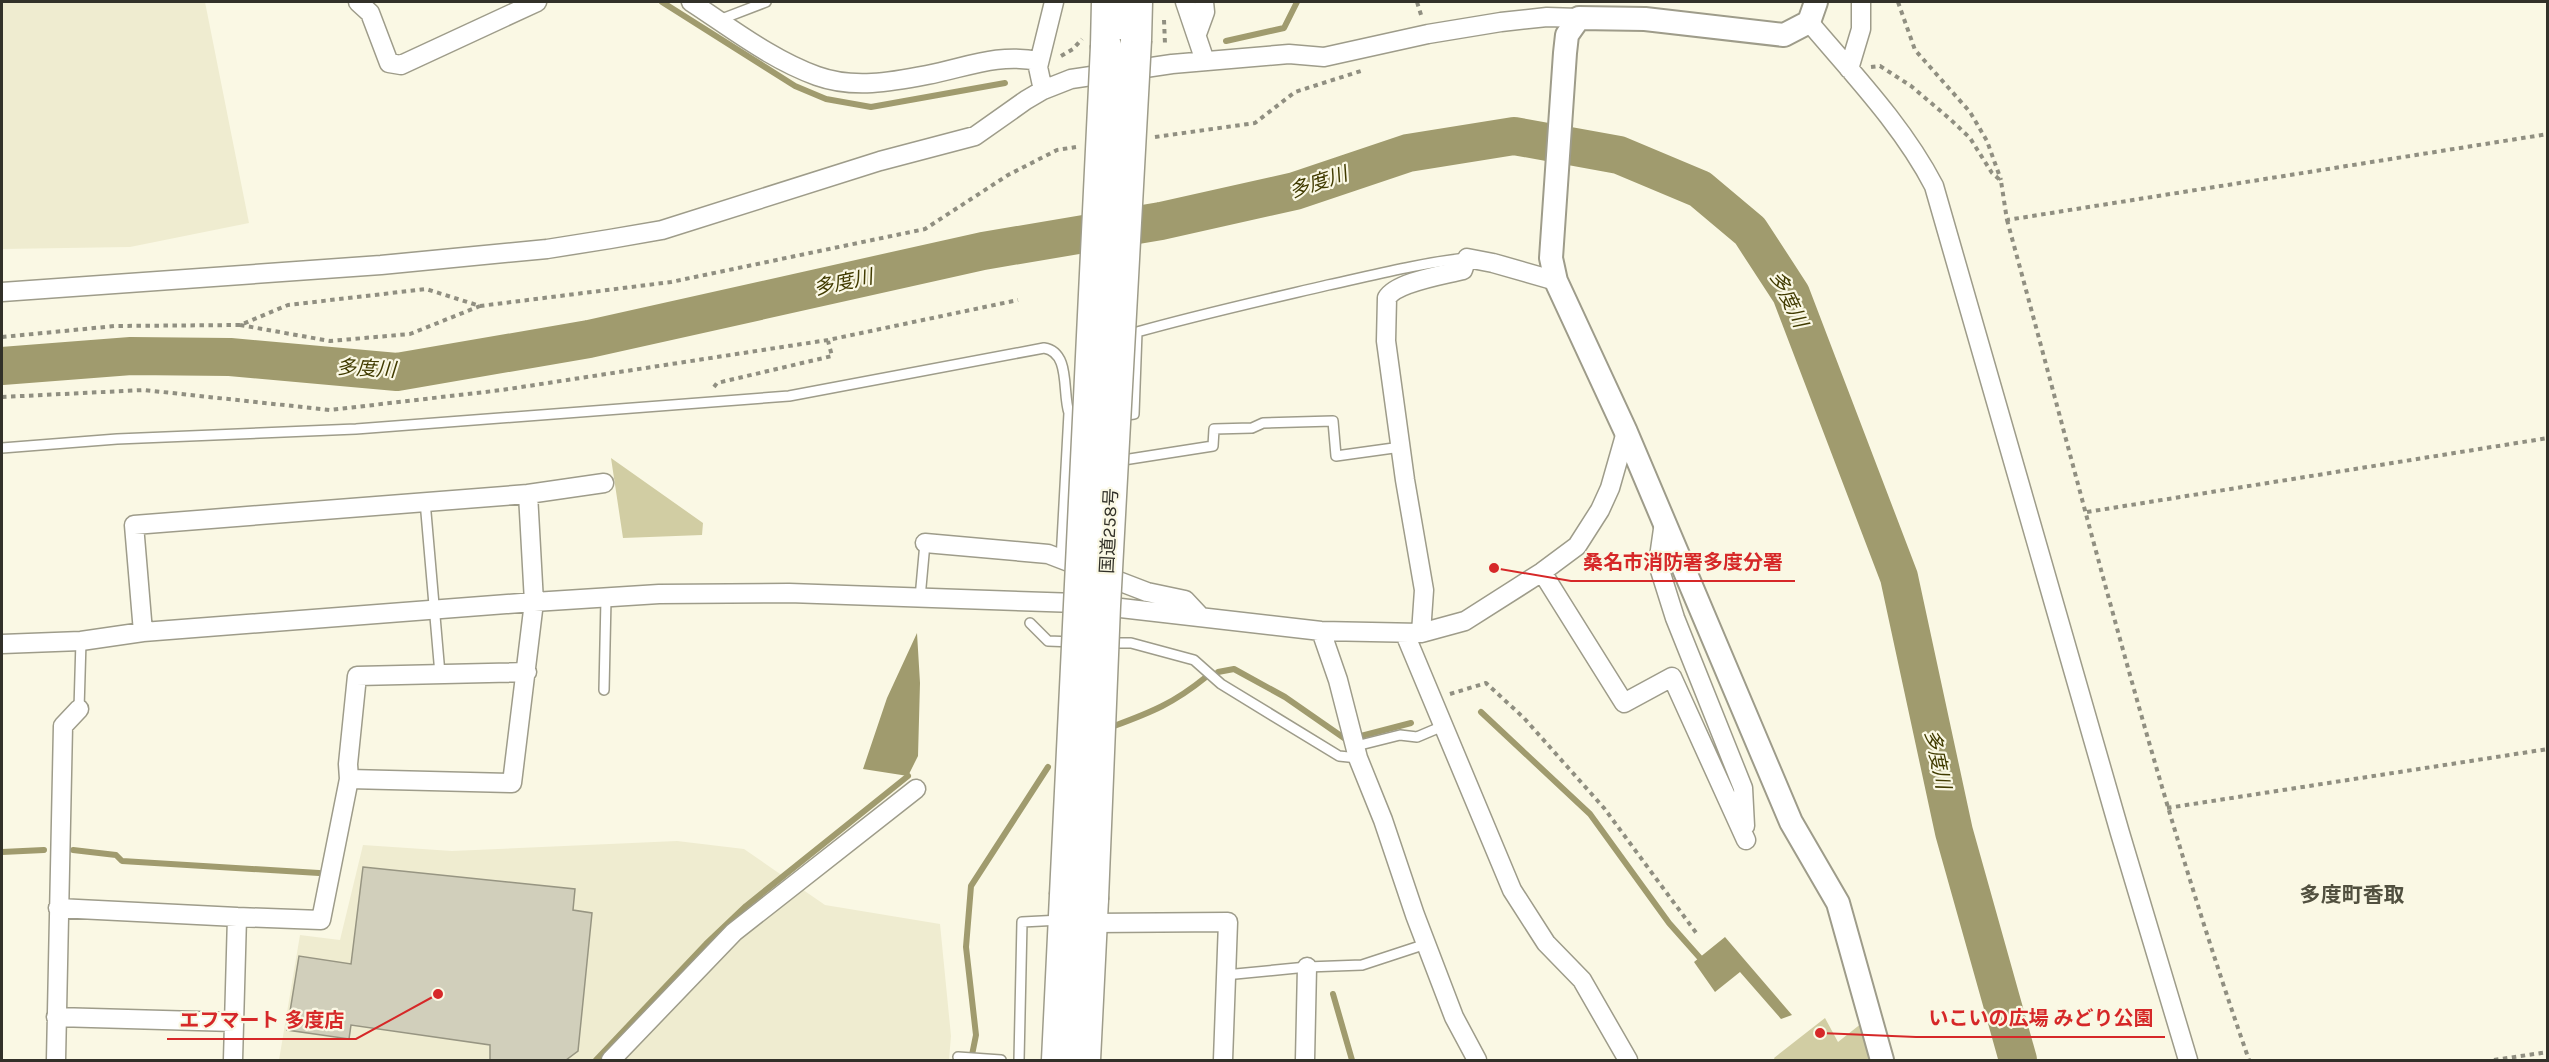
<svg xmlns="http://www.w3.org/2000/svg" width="2549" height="1062" viewBox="0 0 2549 1062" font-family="Karla,'Noto Sans JP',sans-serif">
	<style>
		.built { fill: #efecd0 }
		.green { fill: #d1cda3 }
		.water { fill: #a09b6e }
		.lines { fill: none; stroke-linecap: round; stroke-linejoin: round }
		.stream { stroke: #a09b6e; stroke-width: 6 }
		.river { stroke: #a09b6e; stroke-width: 38 }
		.building { fill: #d1cfbb; stroke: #979582; stroke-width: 1.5 }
		.service-casing { stroke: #9e9c8a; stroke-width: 12 }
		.minor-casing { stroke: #9e9c8a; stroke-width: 21 }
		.tertiary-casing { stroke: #9e9c8a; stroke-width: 26 }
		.trunk-casing { stroke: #9e9c8a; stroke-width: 33 }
		.path { stroke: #908f81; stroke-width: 4; stroke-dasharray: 4.5 4.5; stroke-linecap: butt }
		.service { stroke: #fff; stroke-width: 9 }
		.minor { stroke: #fff; stroke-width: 18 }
		.tertiary { stroke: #fff; stroke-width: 22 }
		.trunk { stroke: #fff; stroke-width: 30 }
		.trunk-bridge-casing { stroke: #9e9c8a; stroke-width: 33; stroke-linecap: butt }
		.trunk-bridge { stroke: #fff; stroke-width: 30 }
		.labels { text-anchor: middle; stroke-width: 4.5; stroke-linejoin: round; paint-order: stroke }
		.street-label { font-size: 18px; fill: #323129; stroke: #faf8e4 }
		.water-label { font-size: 20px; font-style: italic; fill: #413b00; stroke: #faf8e4 }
		.quarter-label { font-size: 21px; font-weight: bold; fill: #51503f; stroke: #faf8e4 }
		.leader { fill: none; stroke: #d62828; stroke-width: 2 }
		.callout-dot { fill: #d62828; stroke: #faf8e4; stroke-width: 2 }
		.callout-label { font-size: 20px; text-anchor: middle; font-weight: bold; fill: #d62828; stroke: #faf8e4; stroke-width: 4.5; stroke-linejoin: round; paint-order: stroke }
	</style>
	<rect width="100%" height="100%" fill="#faf8e4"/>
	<path class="built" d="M2,2h203l44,221 -119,24 -128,2z
		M677,841l67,8 81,56 115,19 11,112 -2,24h-670l21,-125 40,5 23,-95 89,6z"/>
	<path class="green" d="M611,458l92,65 -1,12 -79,3z
		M1825,1018l13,24 24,-19 10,37h-97l-1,-2z"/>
	<path class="water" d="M917,633l3,50 -2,73 -10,20 -45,-7 24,-71z
		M1725,937l67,78 -11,4 -41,-47 -25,20 -21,-30z"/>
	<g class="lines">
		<path class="stream" d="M662,2l133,84 31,13 45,8 134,-24
			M1226,41l58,-13 13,-26
			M1218,672l16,-3 51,28 59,41
			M1481,712l109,102 79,109 31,35
			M1114,726c38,-14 60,-23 92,-49
			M1361,736l50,-13
			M73,850l43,5 6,6 197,12
			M2,852l42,-2
			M1333,994l19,66
			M596,1060l110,-116 40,-38 162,-130
			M971,1060l5,-25 -10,-88 5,-61 77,-119"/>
		<path class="river" d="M2,366l129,-10 99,1 167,15 192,-33 394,-88 178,-30 134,-30 113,-38 106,-17 105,19 81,34 50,42 41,63 108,283 55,255 64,228"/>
	</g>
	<path class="building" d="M363,867l212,22 -2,21 19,3 -14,138 -12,9h-76v-15l-139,-20 -2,14 -62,-9 12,-74 52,8z"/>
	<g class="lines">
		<defs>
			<path id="service" d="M719,20l47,-18
				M1120,416l14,-2 3,-82c64,-18 127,-32 191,-47 46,-10 92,-22 139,-27
				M2,448l115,-9 239,-10 433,-33 255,-48c27,4 18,45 25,65l-8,147
				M1117,461l96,-15 1,-17 38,-1 11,-5 70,-2 3,35 65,-9
				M425,501l15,173
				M920,598l5,-55
				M1030,623l18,18 26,1
				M1106,643h25l63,17 27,24 118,72 19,2
				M604,690l2,-91
				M79,709l2,-68
				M1356,746l44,-11 17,2 26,-11
				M1225,975l82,-8 55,-2 64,-21
				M958,1057l43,3
				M1019,1060l3,-138 39,-2"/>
			<path id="minor" d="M358,2l12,11 19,50 12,2 136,-63
				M691,2c40,26 81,58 126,74 36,13 74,6 110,-1 41,-8 70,-22 112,-14
				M1185,2l20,59
				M1809,22c44,52 94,104 125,164l186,647 68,227
				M1197,34l8,-22 -1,-10
				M1849,69l12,-40v-27
				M1043,90l-5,-23 16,-65
				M2,292l379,-27 166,-16 63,-10 52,-9 218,-69 95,-25 51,-36 17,-10 28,-11 101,-15 117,-10 35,3 104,-23 73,-12 46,-5 32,1
				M528,494l76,-11
				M1664,522l-6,42 17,54 68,170 2,38
				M925,543l123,11 99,38 38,8 15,16
				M1542,572l82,131 48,-26 74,163
				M1321,631l17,49 20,78 25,62 32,95 39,102 23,43
				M143,632l-9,-107 394,-31 6,108 -22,181 -163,-4 -28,141 -84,-3 -4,143
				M1421,633l3,-43 -19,-110 -19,-139 1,-43c9,-16 57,-23 76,-28l4,-12 26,5 63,18
				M1405,634l107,256 34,53 36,37 46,80
				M2,644l79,-3 62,-9 391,-30 125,-8 130,-1 288,10 244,28 100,2 44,-12 77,-49 35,-26 23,-36 10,-22 16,-56
				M349,779l-1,-15 9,-88 170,-4
				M58,908l179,9
				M1092,923l136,-1 -5,138
				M56,1017l178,5
				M56,1060l7,-334 16,-17
				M611,1060l123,-128 182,-143
				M1305,1060l2,-93"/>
			<path id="tertiary" d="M1816,2l-7,20 -25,13 -139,-16 -66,-1 -12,17 -2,18 -14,205 5,23 70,151 165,390 47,81 44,157"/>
			<path id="trunk" d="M1136,40l1,-38
				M1106,46l1,-44
				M1057,1060l8,-165
				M1085,1060l8,-161"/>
		</defs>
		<use href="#service" class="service-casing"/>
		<use href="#minor" class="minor-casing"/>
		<use href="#tertiary" class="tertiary-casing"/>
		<use href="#trunk" class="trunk-casing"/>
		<path class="path" d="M1417,2l5,16
			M1898,2l17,48 55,62 17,29 14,39
			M1164,20l1,24
			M1061,56l12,-7 9,-10
			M1871,67l9,-1 31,20 39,33 20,19 22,35 9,8 6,39 541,-86
			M1155,137l100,-14 40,-31 69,-22
			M2007,220c77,281 146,565 242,840
			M240,325l90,16 80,-7 70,-28
			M2,337l113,-11 125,-1 48,-20 138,-16 54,17 191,-24 254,-53 83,-54 49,-25 19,-3
			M714,387l3,-4 115,-27 -4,-15
			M2,397l142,-7 186,20 172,-20 326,-50 190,-40
			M2087,512l461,-74
			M1450,694l36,-11 38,35 80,90 93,126
			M2167,808l381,-59
			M2494,1060l54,-8"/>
		<use href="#service" class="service"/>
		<use href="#minor" class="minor"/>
		<use href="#tertiary" class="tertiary"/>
		<use href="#trunk" class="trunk"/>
		<defs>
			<path id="trunk-bridge" d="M1065,895l41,-849
				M1093,899l12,-293 31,-566"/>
		</defs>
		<use href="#trunk-bridge" class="trunk-bridge-casing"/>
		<use href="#trunk-bridge" class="trunk-bridge"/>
	</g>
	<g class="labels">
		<g class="street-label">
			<text transform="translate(1109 531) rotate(-87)" y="6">国道258号</text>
		</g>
		<g class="water-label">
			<text transform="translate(1318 182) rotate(-18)" y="7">多度川</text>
			<text transform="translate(843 282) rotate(-12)" y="7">多度川</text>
			<text transform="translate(1789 299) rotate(64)" y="7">多度川</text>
			<text transform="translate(366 368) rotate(3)" y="7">多度川</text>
			<text transform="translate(1938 759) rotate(78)" y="7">多度川</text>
		</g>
		<g class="quarter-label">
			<text x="2352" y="902">多度町香取</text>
		</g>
	</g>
	<path class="leader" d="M1494 568L1571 581H1795M1820 1033L1916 1037H2165M438 994L356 1039H167"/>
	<g class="callout-dot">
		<circle cx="1494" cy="568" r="6"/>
		<circle cx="1820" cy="1033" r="6"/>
		<circle cx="438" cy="994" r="6"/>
	</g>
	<g class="callout-label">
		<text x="1683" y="569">桑名市消防署多度分署</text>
		<text x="2041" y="1025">いこいの広場 みどり公園</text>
		<text x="262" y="1027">エフマート 多度店</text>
	</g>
	<rect width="2549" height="1062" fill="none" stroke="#323129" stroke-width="6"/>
</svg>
